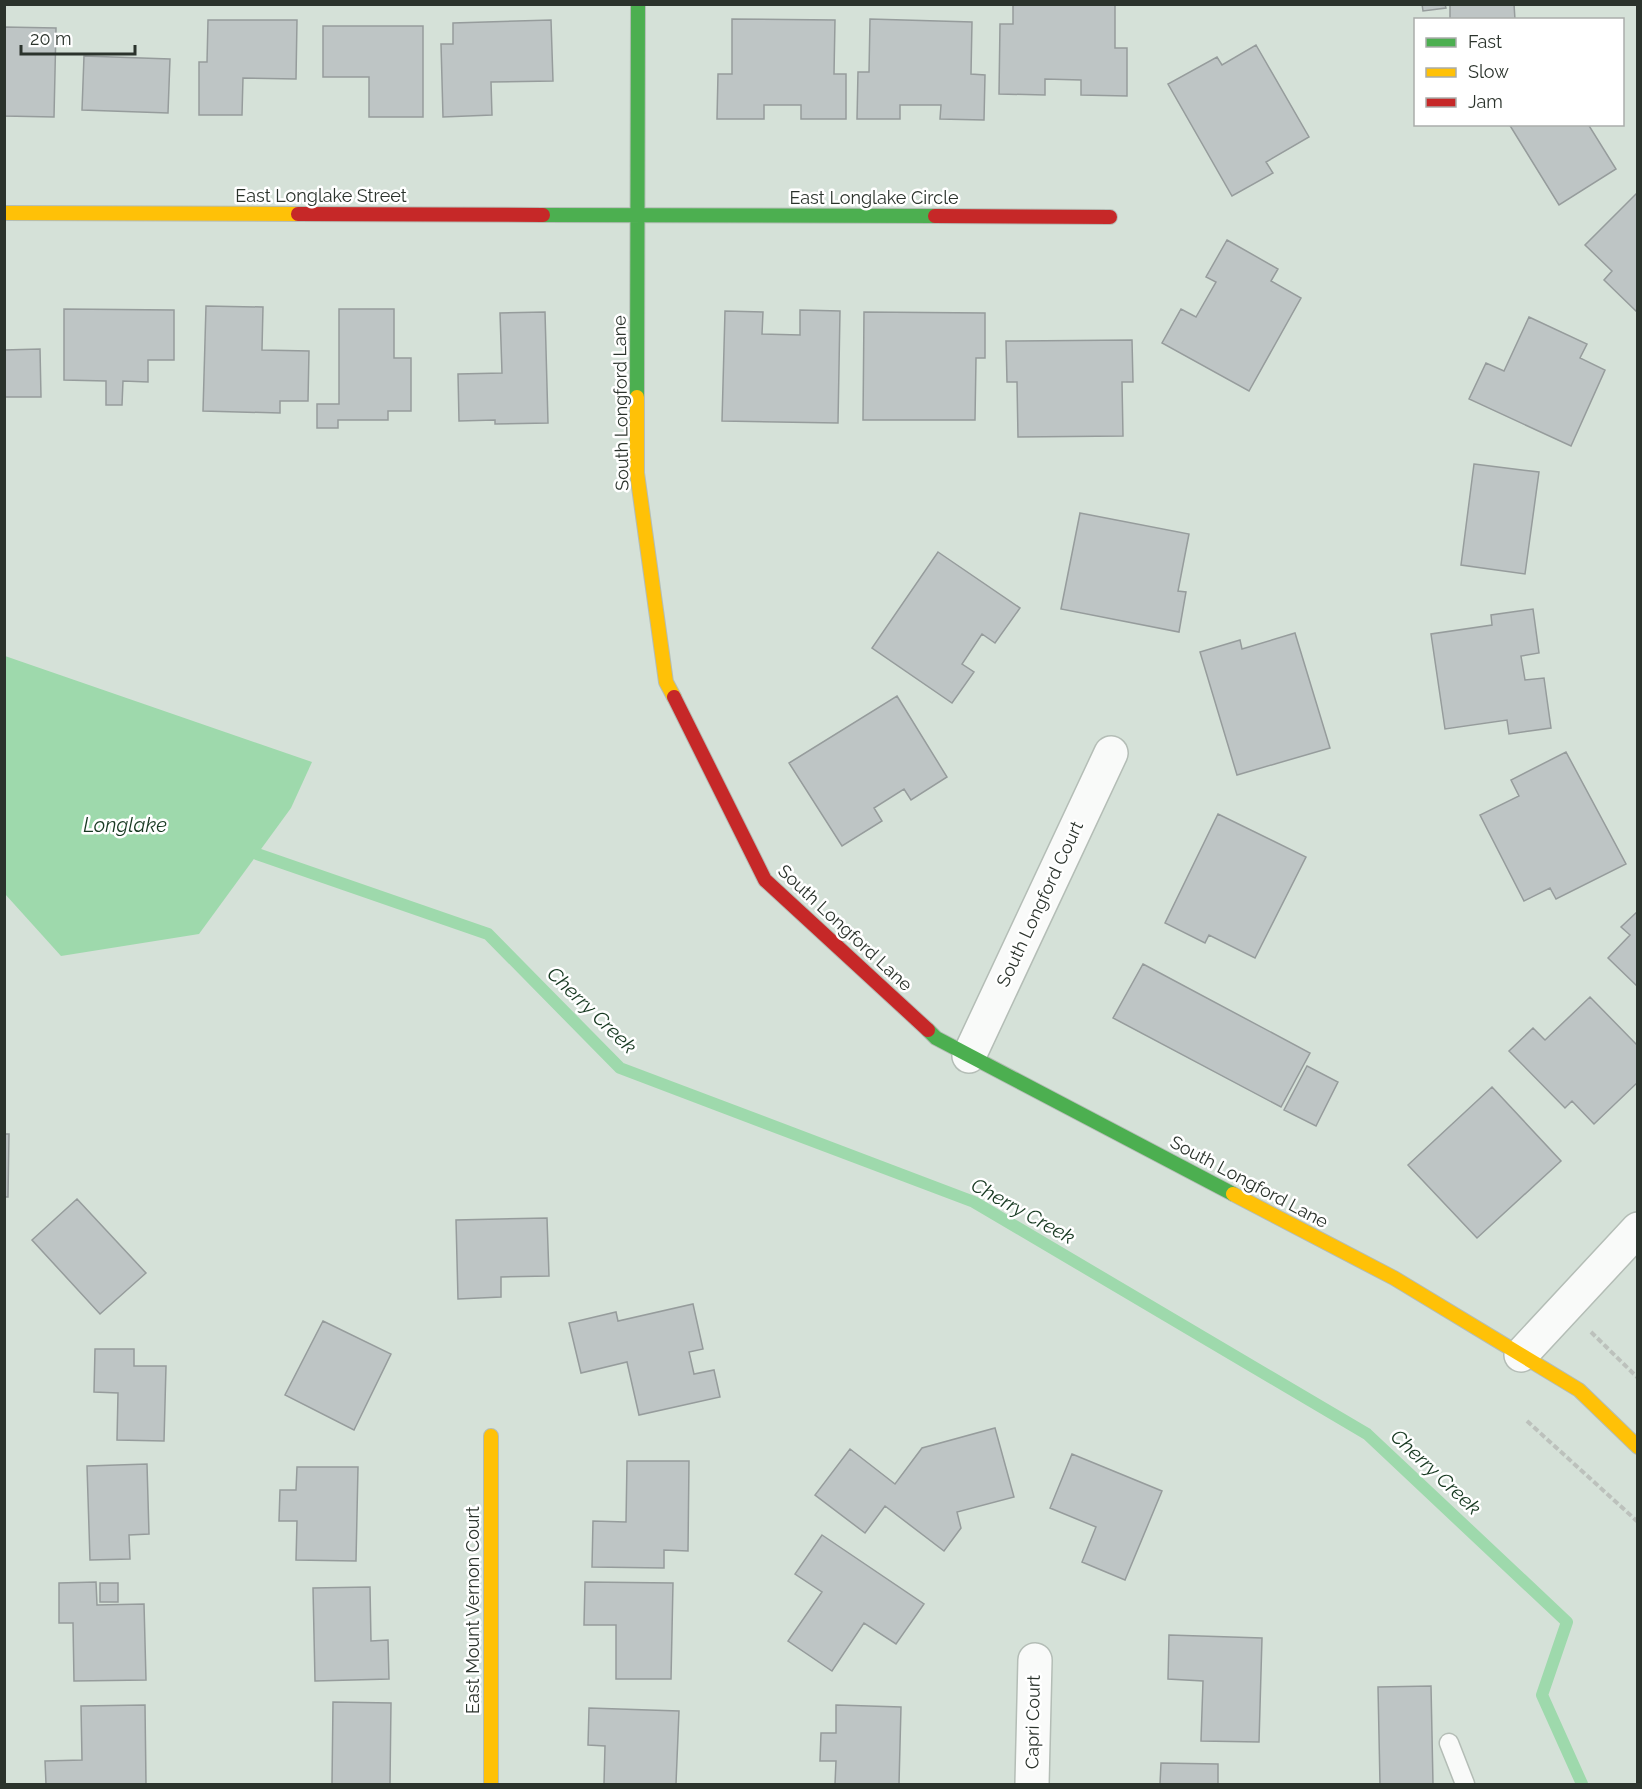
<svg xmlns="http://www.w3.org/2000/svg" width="1642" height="1789" viewBox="0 0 1642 1789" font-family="Raleway,sans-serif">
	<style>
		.water { fill: #9ed9ac }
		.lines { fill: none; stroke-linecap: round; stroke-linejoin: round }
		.stream { stroke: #9ed9ac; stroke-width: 12 }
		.building { fill: #bec5c5; stroke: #969c9c; stroke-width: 1.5 }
		.lane-casing { stroke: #b4bdb6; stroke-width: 21 }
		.street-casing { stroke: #b4bdb6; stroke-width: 36 }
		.fast-casing { stroke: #b4bdb6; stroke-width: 16 }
		.slow-casing { stroke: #b4bdb6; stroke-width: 16 }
		.jam-casing { stroke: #b4bdb6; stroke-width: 16 }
		.path { stroke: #bcc1bc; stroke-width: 4; stroke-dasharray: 6 3; stroke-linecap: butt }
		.lane { stroke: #f9faf9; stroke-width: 18 }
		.street { stroke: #f9faf9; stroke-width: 33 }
		.fast { stroke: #4caf50; stroke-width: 14 }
		.slow { stroke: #ffc107; stroke-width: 14 }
		.jam { stroke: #c62828; stroke-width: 14 }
		.labels { text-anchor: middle; stroke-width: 5; stroke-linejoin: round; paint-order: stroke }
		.street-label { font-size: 18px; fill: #2b332c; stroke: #fff }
		.water-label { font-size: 20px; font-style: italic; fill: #173921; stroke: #fff }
	</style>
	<rect width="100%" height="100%" fill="#d5e1d8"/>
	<path class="water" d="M5,656l307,106 -21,46 -92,126 -138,22 -56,-62z"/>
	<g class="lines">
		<path class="stream" d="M257,854l231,80 132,134 354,134 393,232 200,188 -25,73 40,89"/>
	</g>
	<path class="building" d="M1013,4h102v44h12v48l-46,-1v-15l-36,-1v16l-46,-1 1,-70h13z
		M1422,4h23l1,4 -23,3z
		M1450,4h64l1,16h-65z
		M732,19l103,1 -1,54h12v45h-45v-14h-37v14h-47l1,-45h14z
		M870,19l102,3 -1,52 14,1 -1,45 -44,-1 1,-14h-41v14h-43l1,-47h11z
		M208,20h89l-1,59 -53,-1 -1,37h-43v-53h8z
		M551,20l2,61 -62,1 1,33 -49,2 -2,-73h12v-21z
		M323,26h100v91h-54v-40h-46z
		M4,27l52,1 -2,89 -50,-1z
		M1256,45l53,92 -43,25 7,11 -41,23 -64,-112 49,-27 5,8z
		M84,56l86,3 -2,54 -86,-3z
		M1509,124h79l28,45 -57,36z
		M1638,192v121l-34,-33 8,-9 -27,-26z
		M1227,240l51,29 -7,12 30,17 -52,93 -87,-48 19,-34 15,8 20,-35 -10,-5z
		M206,306l57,1 -1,43 47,1 -1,50h-28v12l-77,-2z
		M64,309l110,1v50h-26v22l-25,-1 -1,24h-16v-24l-42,-1z
		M339,309h55v49h17v53h-23v9h-50v8h-21v-24h22z
		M800,310l40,1 -2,112 -116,-2 3,-110 38,1 -1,22 38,1z
		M545,312l3,111 -53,1v-4l-36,1 -1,-47 44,-1 -2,-60z
		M864,312l121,1v45h-9l-1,62h-112z
		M1529,317l58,27 -7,14 25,12 -34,76 -102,-47 17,-36 18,8z
		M1132,340l1,42h-11l1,54 -105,1 -1,-55h-10l-1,-41z
		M40,349l1,48h-37v-47z
		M1474,464l65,8 -14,102 -64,-9z
		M1080,513l109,21 -11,57 8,1 -7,40 -118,-23z
		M938,552l82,56 -25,35 -13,-9 -20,30 12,8 -22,31 -80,-55z
		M1533,609l6,44 -18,3 4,24 19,-2 7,50 -42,6 -2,-14 -62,9 -14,-95 61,-9 -1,-10z
		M1295,633l35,115 -93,27 -37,-123 40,-12 2,9z
		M897,696l50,81 -36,23 -7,-11 -30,19 8,13 -40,25 -53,-83z
		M1566,752l60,112 -70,35 -6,-11 -26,13 -44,-86 39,-19 -8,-16z
		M1218,814l88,43 -51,101 -46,-23 -4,8 -40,-20z
		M1638,911v76l-30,-29 22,-23 -9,-8z
		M1143,964l167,89 -29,54 -168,-89z
		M1590,997l48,49v36l-44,42 -22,-23 -7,7 -56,-57 24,-23 12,12z
		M1307,1066l31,16 -22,44 -32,-16z
		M1492,1087l69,74 -84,77 -69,-73z
		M4,1134h5l-1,63h-4z
		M77,1199l69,74 -46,41 -68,-74z
		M547,1218l2,58 -48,1v20l-43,2 -2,-79z
		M693,1304l10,45 -14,3 5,22 20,-4 6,27 -81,18 -12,-53 -46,11 -12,-50 47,-11 2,9z
		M323,1321l68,33 -37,76 -69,-35z
		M95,1349h39v17h32l-2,75 -47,-1 1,-47 -24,-1z
		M995,1428l19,69 -57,15 4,16 -17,23 -59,-45 -20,27 -50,-38 35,-46 45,35 27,-36z
		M1072,1454l90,37 -37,89 -43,-18 14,-35 -46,-19z
		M627,1461h62l-1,90 -24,-1v18l-72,-1 1,-46 33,1z
		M147,1464l2,70 -20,1 1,24 -40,1 -3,-94z
		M297,1467h61l-2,94 -60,-1 1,-39h-18l1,-31h16z
		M822,1535l102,69 -28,40 -32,-21 -32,48 -44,-30 34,-49 -27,-18z
		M96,1582l1,23 47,-1 2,76 -72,1 -1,-58h-14v-40z
		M585,1582l88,1 -2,96h-55v-54h-32z
		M100,1583h18v19h-18z
		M370,1587l1,54 17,-1 1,39 -74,2 -2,-93z
		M1169,1635l93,3 -3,104 -58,-1 2,-60 -35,-2z
		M1431,1686l2,98h-53l-2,-97z
		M333,1702l58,1 -1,81h-58z
		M145,1705l1,79h-100l-1,-23 37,-1 -1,-54z
		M836,1705l65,2 -2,77h-64l1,-23h-16l1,-28h15z
		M589,1708l90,3 -3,73h-72l1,-38 -17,-1z
		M1161,1763l57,1v20h-58z"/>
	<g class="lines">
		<defs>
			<path id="lane" d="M1449,1743l16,41"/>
			<path id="street" d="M969,1056l142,-303
				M1521,1355l117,-126
				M1032,1784l3,-124"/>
			<path id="fast" d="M543,215l392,1
				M637,397l1,-393
				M928,1030l8,8 297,156"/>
			<path id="slow" d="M4,213l294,1
				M637,397v76l29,209 8,15
				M1233,1194l161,84 185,112 59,57
				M491,1436v348"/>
			<path id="jam" d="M298,214l245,1
				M935,216l175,1
				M674,697l91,183 163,150"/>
		</defs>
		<use href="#lane" class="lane-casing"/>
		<use href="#street" class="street-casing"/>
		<use href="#fast" class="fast-casing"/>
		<use href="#slow" class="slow-casing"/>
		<use href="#jam" class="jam-casing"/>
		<path class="path" d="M1591,1332l47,46
			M1527,1421l111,101"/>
		<use href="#lane" class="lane"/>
		<use href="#street" class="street"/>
		<use href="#fast" class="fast"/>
		<use href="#slow" class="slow"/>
		<use href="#jam" class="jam"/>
	</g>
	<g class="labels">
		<g class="street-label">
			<text x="321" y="202">East Longlake Street</text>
			<text x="874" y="204">East Longlake Circle</text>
			<text transform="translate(621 403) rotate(-91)" y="6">South Longford Lane</text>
			<text transform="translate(1040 904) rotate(-65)" y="6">South Longford Court</text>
			<text transform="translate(845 928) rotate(43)" y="6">South Longford Lane</text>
			<text transform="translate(1249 1182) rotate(28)" y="6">South Longford Lane</text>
			<text transform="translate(473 1610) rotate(-90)" y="6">East Mount Vernon Court</text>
			<text transform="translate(1033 1722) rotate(-89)" y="6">Capri Court</text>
		</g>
		<g class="water-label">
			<text x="125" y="832">Longlake</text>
			<text transform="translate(592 1010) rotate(44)" y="7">Cherry Creek</text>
			<text transform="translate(1023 1211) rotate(29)" y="7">Cherry Creek</text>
			<text transform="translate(1436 1472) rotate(43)" y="7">Cherry Creek</text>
		</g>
	</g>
	<rect width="1642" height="1789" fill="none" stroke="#2b332c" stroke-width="12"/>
	<rect x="1414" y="18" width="210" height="108" fill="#ffffff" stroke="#aaadab" stroke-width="1.5"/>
	<rect x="1426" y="38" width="30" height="9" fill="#4caf50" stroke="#aaadab" stroke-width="1.5"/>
	<text x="1468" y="48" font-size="18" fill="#2b332c">Fast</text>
	<rect x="1426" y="68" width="30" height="9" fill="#ffc107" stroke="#aaadab" stroke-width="1.5"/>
	<text x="1468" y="78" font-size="18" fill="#2b332c">Slow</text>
	<rect x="1426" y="98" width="30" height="9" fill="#c62828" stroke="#aaadab" stroke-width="1.5"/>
	<text x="1468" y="108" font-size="18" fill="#2b332c">Jam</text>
	<path d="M21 45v9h114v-9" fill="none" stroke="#2b332c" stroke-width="3"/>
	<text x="30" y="45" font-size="18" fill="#2b332c" stroke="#ffffff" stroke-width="4.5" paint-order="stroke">20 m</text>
</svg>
